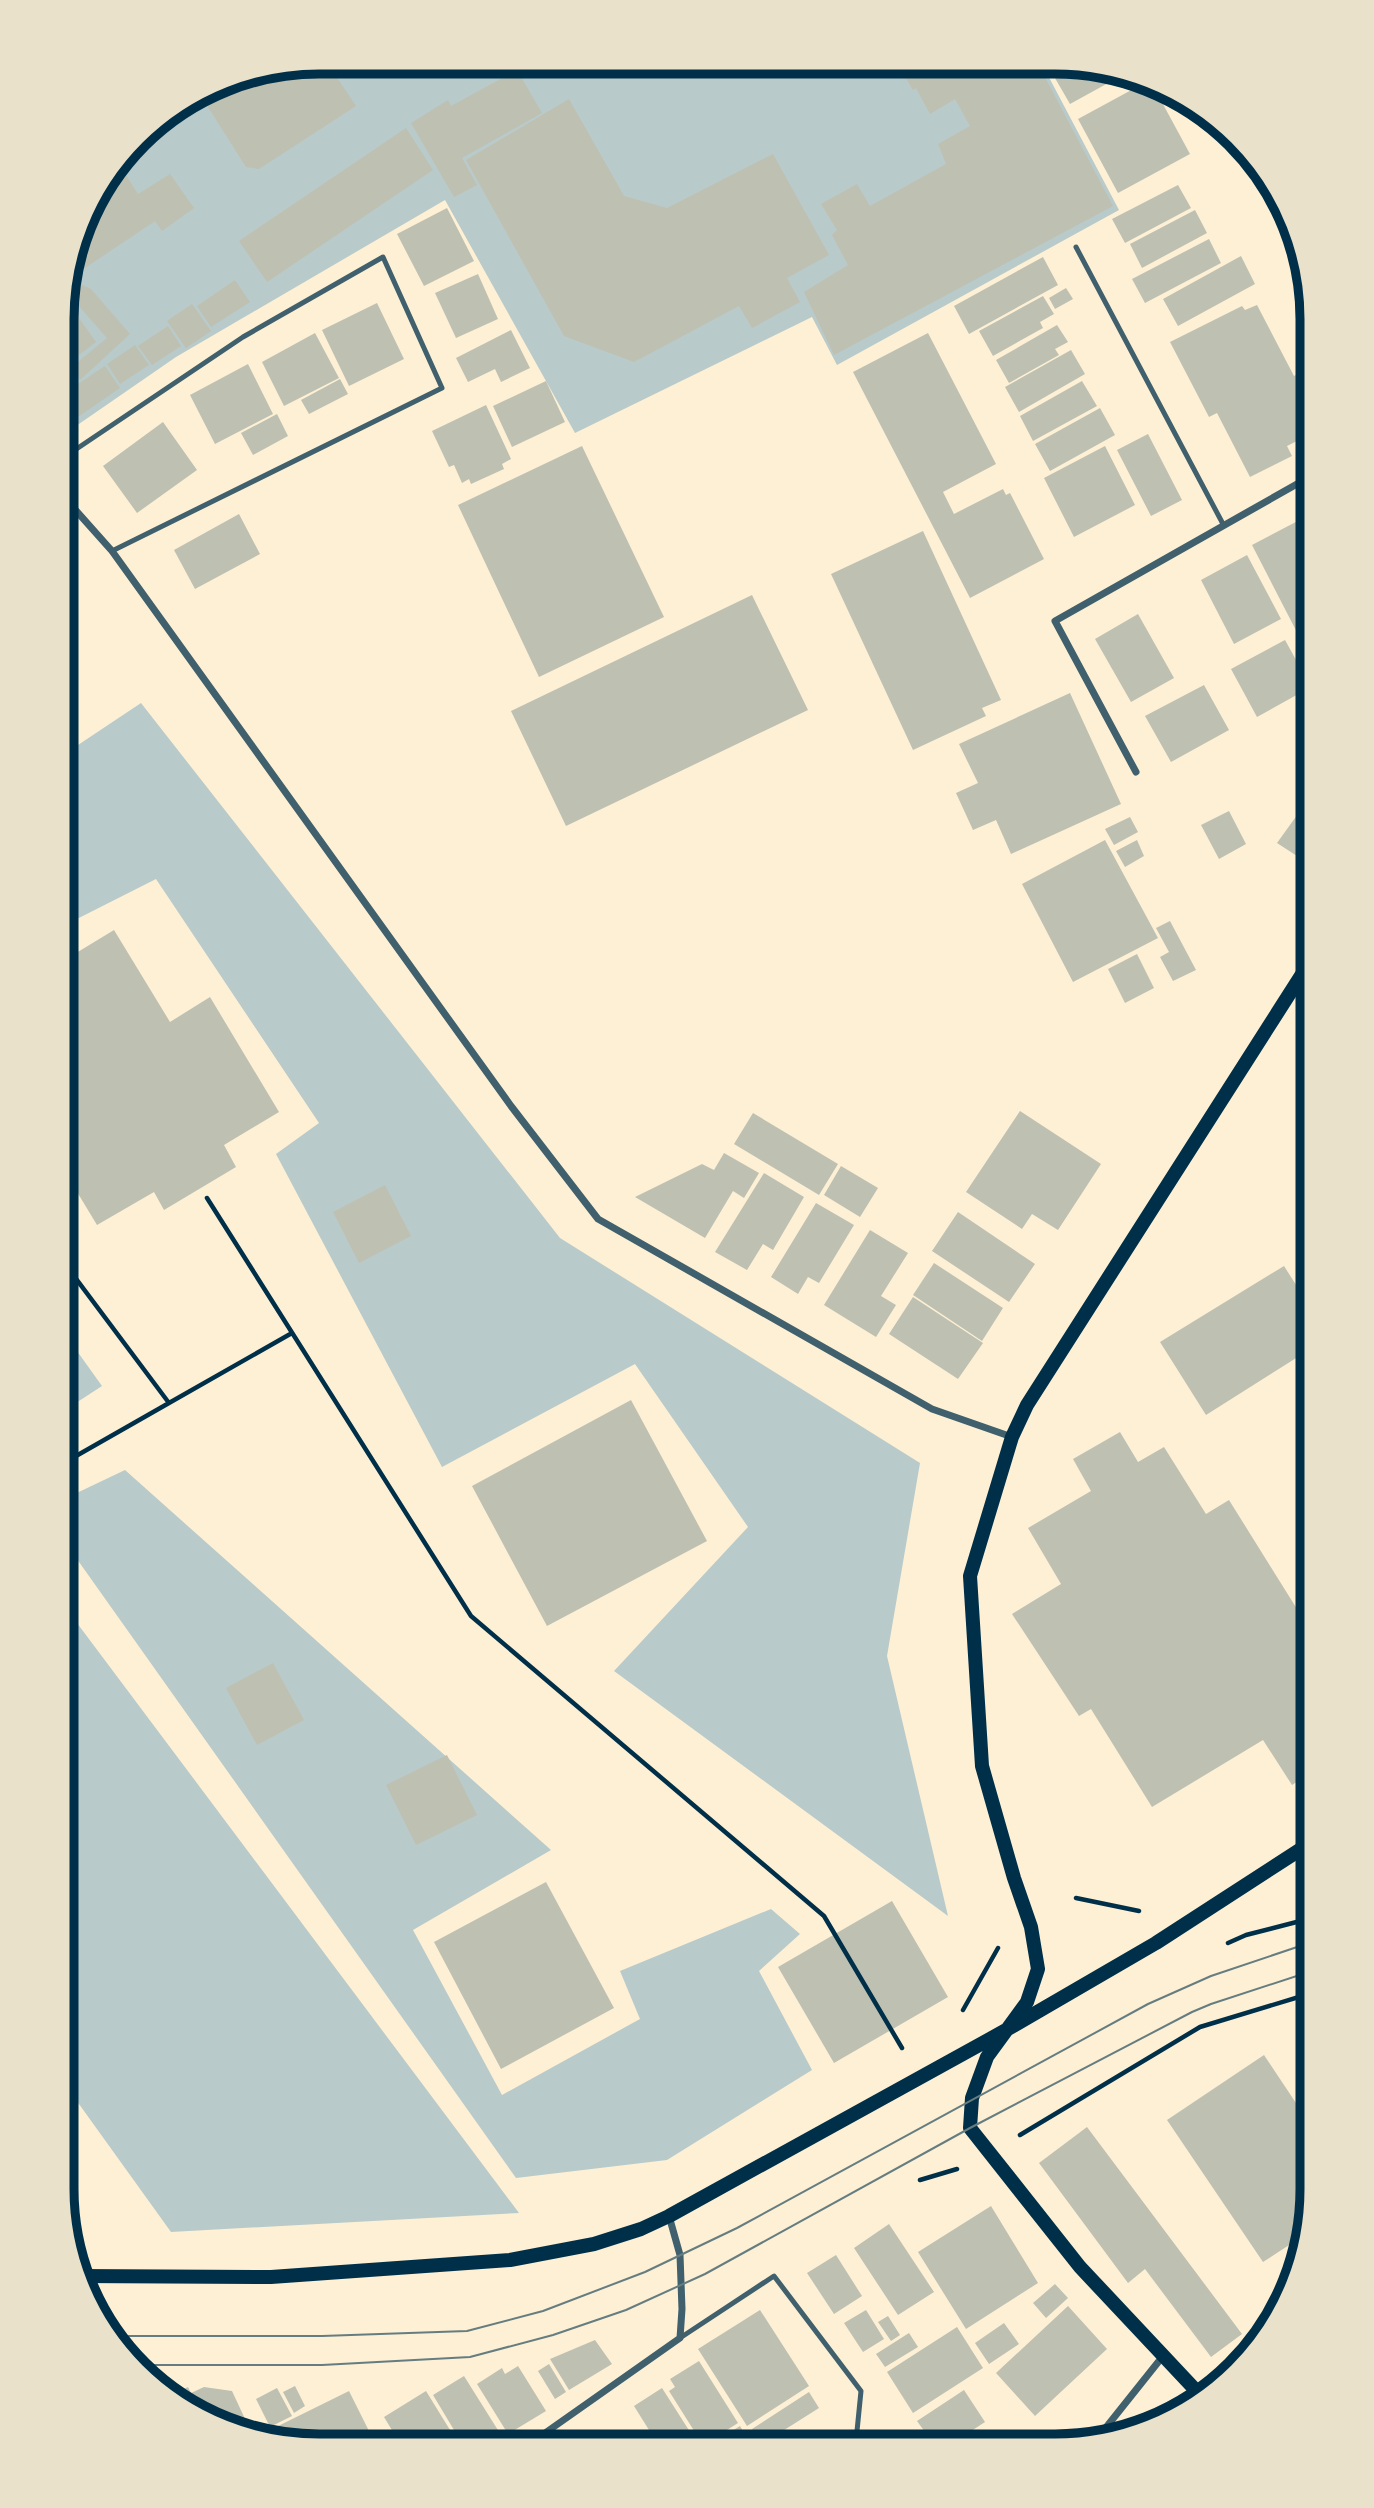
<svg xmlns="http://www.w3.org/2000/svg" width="1374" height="2508" viewBox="0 0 1374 2508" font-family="Overpass,sans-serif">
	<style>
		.green { fill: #b9caca }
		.building { fill: #bec0b2 }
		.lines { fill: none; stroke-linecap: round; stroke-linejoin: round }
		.path { stroke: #003049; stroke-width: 4.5 }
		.service { stroke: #3f606c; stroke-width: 5 }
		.minor { stroke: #3f606c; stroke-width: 7 }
		.secondary { stroke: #003049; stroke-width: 14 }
		.tram { stroke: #657d81; stroke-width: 2 }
		.rim { fill: none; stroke: #003049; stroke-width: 9 }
	</style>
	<rect width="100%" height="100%" fill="#fdf0d5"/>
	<path class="green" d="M319,61l676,4 2,2 46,-1 76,144 -282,155 -25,-48 -237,116 -130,-233 -269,157 -113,78v-149l25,-81 61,-80 72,-44z
		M141,703l419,535 360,225 -33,193 61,260 -334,-245 134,-144 -113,-163 -193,103 -166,-313 43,-31 -163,-244 -93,47v-171z
		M62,1330l40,56 -40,26z
		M125,1470l426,380 -138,80 89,165 138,-76 -20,-48 151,-62 29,25 -41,37 53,99 -145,90 -151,18 -454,-640v-38z
		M62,1603l457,610 -348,19 -110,-153z"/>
	<path class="building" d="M319,61h7l30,45 -97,63 -13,-2 -40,-63 41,-28 11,-3 2,3 8,-5z
		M898,65h87l7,13 25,-12h22l74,140 -279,149 -30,-63 44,-27 -16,-30 5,-5 -16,-26 36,-20 13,22 76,-42 -8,-20 32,-18 -15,-27 -25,15 -14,-26 -3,2z
		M1048,66h57l9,3 -9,5 5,8 -40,22z
		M517,70l25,43 -80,45 15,27 -23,12 -43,-74 37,-23 3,6z
		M1148,81l3,1 39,72 -72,39 -40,-74z
		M569,99l55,97 43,12 106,-54 56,101 -42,23 13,24 -48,26 -13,-22 -105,56 -70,-26 -98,-176z
		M406,128l27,42 -166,112 -28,-41z
		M119,164l19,30 32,-20 24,34 -32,23 -7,-10 -73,49 -10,-13 16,-52z
		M1178,185l13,23 -66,35 -13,-24z
		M447,208l27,53 -50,25 -27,-52z
		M1195,210l12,23 -65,35 -12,-24z
		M1209,239l12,24 -76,40 -13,-24z
		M1241,256l14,28 -77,42 -15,-27z
		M1043,257l15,28 -89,49 -15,-28z
		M478,274l20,45 -42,19 -21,-45z
		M66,277l25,12 39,45 -50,46 -7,-14 34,-28 -30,-34 -14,-6z
		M235,280l15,22 -39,25 -14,-21z
		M1066,288l7,11 -18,10 -6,-11z
		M1043,296l11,18 -14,8 3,6 -50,28 -14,-25z
		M377,303l27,56 -55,27 -27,-56z
		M192,304l19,27 -25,17 -19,-27z
		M1257,305l37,71 12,-6 7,13v50l-26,13 5,10 -42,21 -33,-64 -8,4 -39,-75 72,-36 3,4z
		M74,311l22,31 -33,25v-54l3,4z
		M1057,325l11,17 -13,7 4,6 -50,28 -13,-23z
		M168,326l13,20 -29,19 -14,-19z
		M511,330l19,38 -29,14 -6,-13 -27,13 -12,-24z
		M315,333l24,45 -55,28 -22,-44z
		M928,333l68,131 -53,28 11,22 49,-25 3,6 4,-2 34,66 -74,39 -117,-226z
		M135,345l14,20 -29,19 -13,-20z
		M1071,350l14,24 -66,38 -14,-25z
		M248,364l25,50 -58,30 -25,-49z
		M105,366l15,22 -45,31 -12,-16v-9z
		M340,379l8,15 -39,20 -8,-14z
		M546,381l19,41 -53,25 -19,-41z
		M1082,381l15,25 -64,35 -13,-25z
		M486,405l25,54 -9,5 2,5 -33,15 -2,-5 -7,4 -8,-18 -5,2 -17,-36z
		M1100,408l15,27 -65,36 -15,-27z
		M277,414l11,22 -35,19 -12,-22z
		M163,422l34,48 -60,43 -34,-47z
		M1148,434l34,66 -31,16 -34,-66z
		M582,446l82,171 -125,60 -81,-172z
		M1105,446l30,59 -61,32 -30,-59z
		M1313,513v123l-11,6 -50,-97z
		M239,514l21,40 -65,35 -21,-39z
		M923,531l78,169 -19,8 4,8 -73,34 -82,-176z
		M1247,555l34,64 -47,25 -33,-64z
		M752,595l56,115 -242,116 -55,-115z
		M1138,614l36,64 -43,24 -36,-63z
		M1285,640l26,47 -54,30 -26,-48z
		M1204,685l25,45 -58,32 -26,-46z
		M1070,693l51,111 -110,50 -15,-34 -23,10 -17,-37 22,-10 -19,-39z
		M1313,793v40l-16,23 -20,-13z
		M1229,811l17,33 -27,15 -18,-34z
		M1130,817l8,15 -24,13 -9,-16z
		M1105,840l53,98 -85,44 -51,-98z
		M1137,840l7,16 -19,11 -9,-16z
		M1170,921l26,49 -23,11 -13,-24 9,-5 -13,-24z
		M114,930l56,92 40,-25 69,115 -55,33 12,22 -72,43 -10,-18 -57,33 -35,-58v-59l7,-4 -7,-11 1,-132z
		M1137,954l17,34 -29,15 -17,-34z
		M1020,1111l81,53 -43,66 -26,-16 -10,15 -56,-37z
		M753,1113l85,51 -19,31 -85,-51z
		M724,1153l35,20 -15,25 -11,-7 -28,47 -70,-41 67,-33 12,6z
		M841,1166l37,22 -18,29 -36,-22z
		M764,1173l40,24 -31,53 -10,-6 -16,26 -32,-18z
		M385,1185l26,51 -52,27 -26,-51z
		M816,1203l38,22 -35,58 -11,-6 -10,17 -27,-17z
		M958,1212l77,52 -26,38 -77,-51z
		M870,1230l38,23 -27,43 15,9 -20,32 -52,-32z
		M934,1263l69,45 -21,33 -69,-46z
		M1284,1266l28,44v38l-106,67 -46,-73z
		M913,1297l70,46 -25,36 -69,-45z
		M631,1400l76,141 -160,85 -75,-140z
		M1120,1432l18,30 26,-15 42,67 23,-14 83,133v139l-20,13 -29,-45 -111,67 -61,-98 -12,7 -67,-102 49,-30 -33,-56 63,-37 -18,-32z
		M273,1663l31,57 -47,25 -31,-57z
		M447,1755l30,60 -61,30 -30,-60z
		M546,1882l68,126 -113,61 -67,-127z
		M892,1901l56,96 -114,66 -56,-96z
		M1264,2055l48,72v79l-6,28 -43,28 -96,-142z
		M1087,2127l155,207 -31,23 -66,-88 -17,14 -89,-120z
		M991,2206l47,77 -72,46 -48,-77z
		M889,2224l45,68 -36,23 -44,-67z
		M836,2255l26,41 -28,18 -27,-41z
		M1055,2284l13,14 -22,20 -13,-15z
		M1068,2306l39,43 -72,67 -39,-43z
		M760,2310l49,76 -62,40 -49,-77z
		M866,2310l18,29 -21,13 -19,-29z
		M888,2316l12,19 -9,6 -13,-19z
		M1004,2323l15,21 -30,20 -14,-21z
		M957,2327l26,41 -70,45 -26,-41z
		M909,2333l9,14 -33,20 -9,-13z
		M595,2340l17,24 -43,26 -19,-31z
		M699,2361l39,62 -35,22 -34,-54 6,-4 -5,-8z
		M549,2364l17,28 -11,7 -17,-28z
		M518,2366l28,45 -38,23 -31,-50 25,-16 3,6z
		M464,2376l37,59 -16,10h-22l-30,-50z
		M295,2386l10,20 -11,7 -11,-21z
		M188,2387l3,6 13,-6 28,4 21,45 -33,-9 -52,-30z
		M277,2388l15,28 -22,11 -14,-28z
		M662,2388l37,58h-40l-25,-40z
		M964,2390l21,32 -37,24h-13l-18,-25z
		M349,2391l27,54 -91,-1 -11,-3 -6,-10z
		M426,2391l24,39 -3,1 9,14h-55l-17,-28z
		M809,2392l10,16 -57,36 -10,-15z
		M740,2426l12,20h-44z
		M902,2434l8,12h-26z
		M991,2434l9,13 -35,-1 12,-7 2,4z"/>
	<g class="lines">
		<path class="path" d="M207,1198l264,418 353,300 78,132
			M62,1260l107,143 123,-70
			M62,1464l107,-61
			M1076,1898l63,13
			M1228,1943l18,-8 66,-17
			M963,2010l35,-62
			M1020,2135l180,-108 112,-34
			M920,2180l37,-11"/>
		<path class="service" d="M1076,247l147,277
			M63,458l180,-121 140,-80 59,131 -330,163
			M680,2338l94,-62 87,115 -5,50 -8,5"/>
		<path class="minor" d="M63,496l49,55 399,555 87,113 334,190 80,28
			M1136,772l-81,-151 258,-146
			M1096,2440l67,-84
			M528,2445l152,-107 2,-29 -2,-54 -11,-39"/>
		<path class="secondary" d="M77,2276l194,1 239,-17 84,-16 47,-15 28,-13 339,-187 148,-86 156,-101
			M1203,2398l-123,-131 -110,-139 2,-30 15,-41 40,-55 11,-33 -7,-42 -17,-49 -32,-112 -12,-190 42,-139 15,-32 286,-448"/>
		<path class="tram" d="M109,2336h213l145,-5 76,-20 102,-39 92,-44 411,-224 63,-28 101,-34
			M134,2365h188l148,-8 83,-22 73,-25 79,-36 265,-146 222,-116 19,-8 101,-33"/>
	</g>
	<path d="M0 0H1374V2508H0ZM319 74H1055A245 245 0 0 1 1300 319V2189A245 245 0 0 1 1055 2434H319A245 245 0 0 1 74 2189V319A245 245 0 0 1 319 74Z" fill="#e9e1ca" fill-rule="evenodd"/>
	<path class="rim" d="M319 74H1055A245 245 0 0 1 1300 319V2189A245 245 0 0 1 1055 2434H319A245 245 0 0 1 74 2189V319A245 245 0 0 1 319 74Z"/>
</svg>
